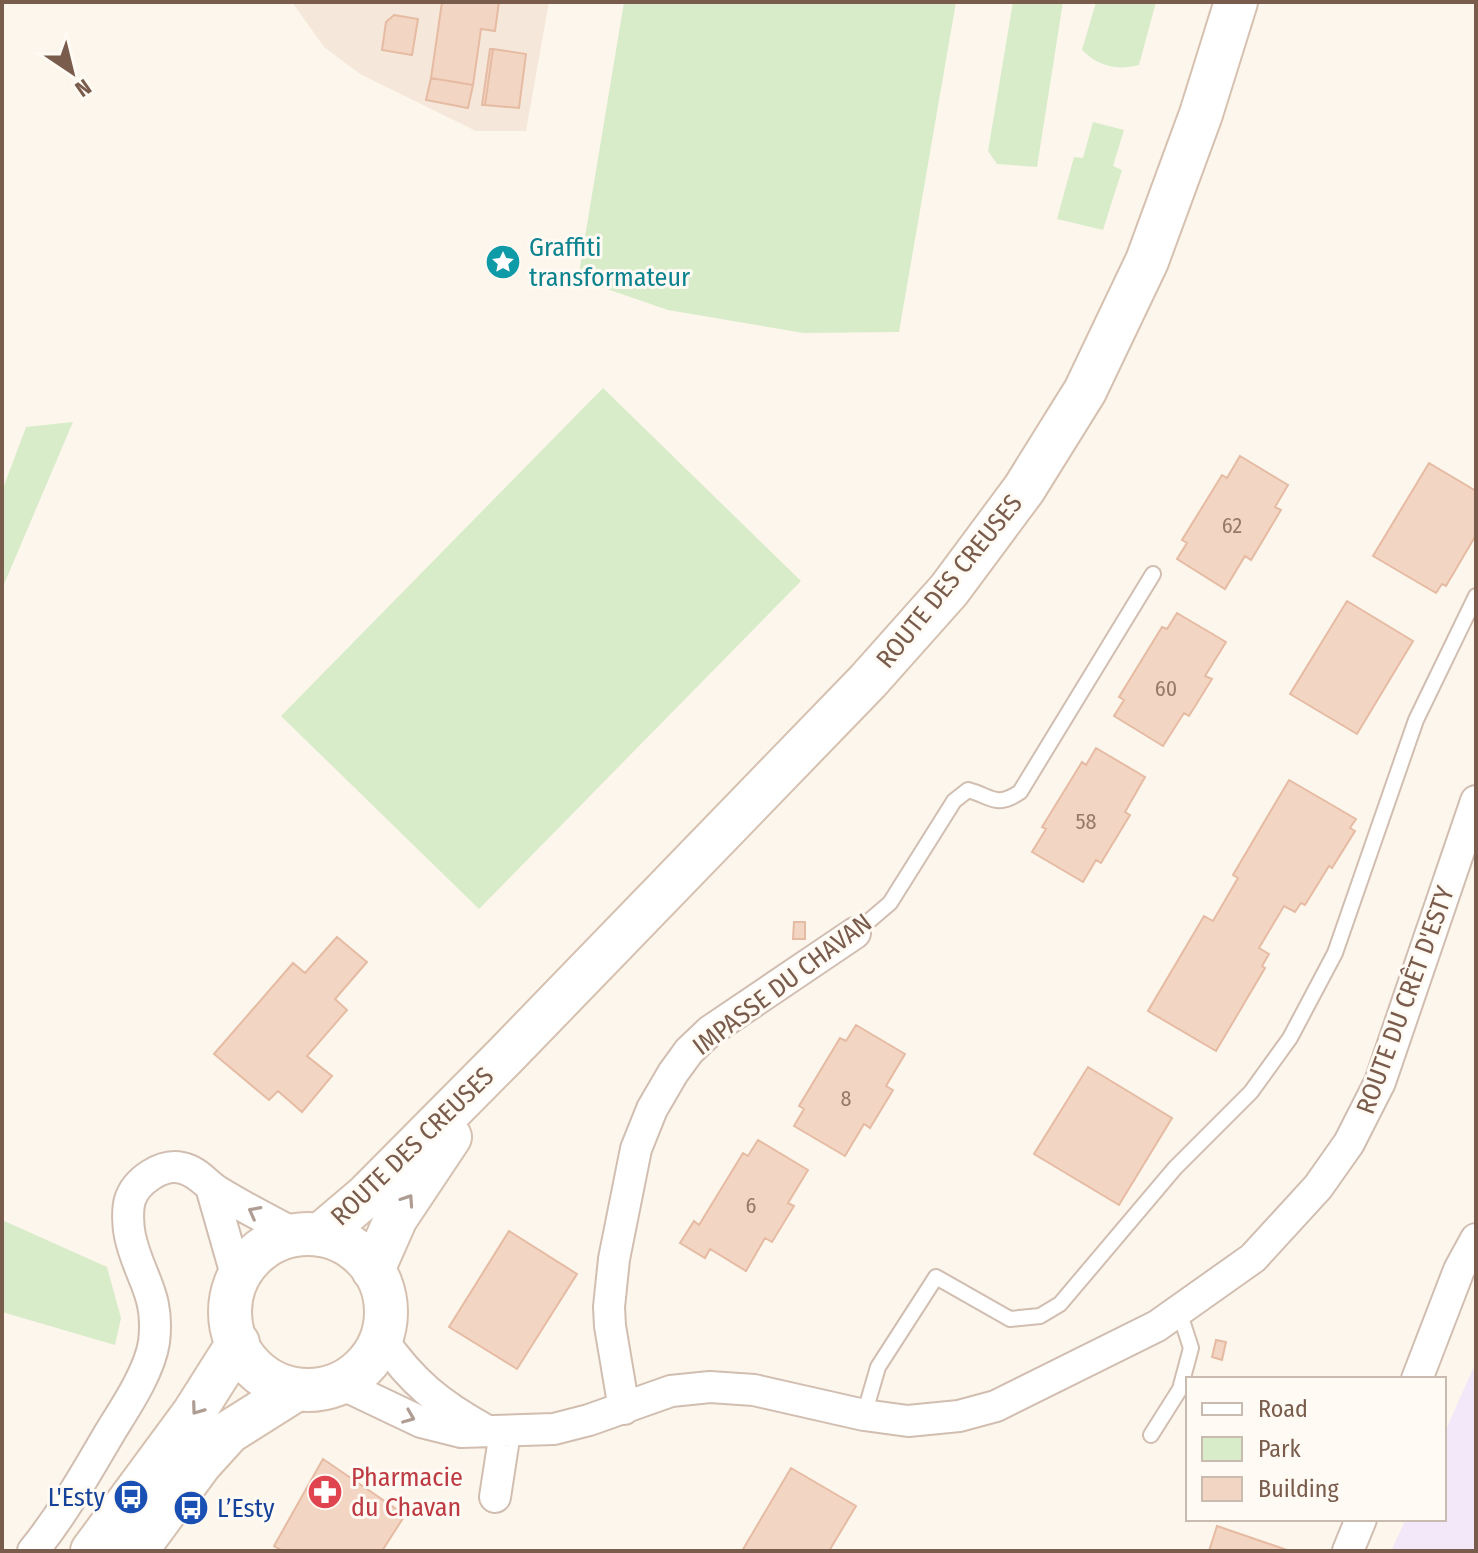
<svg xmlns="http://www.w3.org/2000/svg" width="1478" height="1553" viewBox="0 0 1478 1553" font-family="'Fira Sans Condensed',sans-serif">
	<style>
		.residential { fill: #f5e8da }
		.education { fill: #f3e8fa }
		.green { fill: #d8ecc9 }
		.building { fill: #f3d5c3; stroke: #e6bba3; stroke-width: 2 }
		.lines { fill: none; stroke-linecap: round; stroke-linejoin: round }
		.service-casing { stroke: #d1beb0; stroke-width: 18 }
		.minor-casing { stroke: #d1beb0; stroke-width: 34 }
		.secondary-casing { stroke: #d6c0b0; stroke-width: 46 }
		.service { stroke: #fff; stroke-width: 14 }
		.minor { stroke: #fff; stroke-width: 30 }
		.secondary { stroke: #fff; stroke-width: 42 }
		.oneway { stroke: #af9d94 }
		.labels { text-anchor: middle; stroke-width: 6; stroke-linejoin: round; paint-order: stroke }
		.number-label { font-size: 22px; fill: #987a6a }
		.culture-label { font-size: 26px; fill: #0d838f; stroke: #fffaf3; text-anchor: start }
		.street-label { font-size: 26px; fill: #7a5c4d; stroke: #fffaf3 }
		.health-label { font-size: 26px; fill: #be3a42; stroke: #fffaf3; text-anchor: start }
		.transit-label { font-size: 26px; fill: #164399; stroke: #fffaf3; text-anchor: end }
	</style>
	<rect width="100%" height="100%" fill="#fdf6ec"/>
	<path class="residential" d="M292,2h257l-23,129h-50l-116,-57 -36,-27z"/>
	<path class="education" d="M1476,1362v189h-85l15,-32h38v-85z"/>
	<path class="green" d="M624,2h332l-57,330 -96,1 -135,-23 -90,-31z
		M1013,2h50l-26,165 -40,-3 -9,-13z
		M1096,2h60l-17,63c-22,6 -41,1 -57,-15z
		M1093,122l31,8 -11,36 9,4 -19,60 -46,-11 17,-62 9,1z
		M603,388l198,193 -322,328 -198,-193z
		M73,422l-71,167v-98l24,-64z
		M2,1220l105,47 14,51 -6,27 -113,-33z"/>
	<path class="building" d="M442,2h57l-4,29 -14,-2 -8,56 -42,-7z
		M394,15l24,4 -6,36 -30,-5 4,-28z
		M490,49h3l-8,56h-3z
		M493,49l33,5 -7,54 -34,-3z
		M431,78l42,7 -5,23 -42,-8z
		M1240,456l48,29 -13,22 6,3 -30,50 -6,-4 -20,33 -48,-30 10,-16 -5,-3 40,-65 5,3z
		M1429,463l47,28v44l-30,51 -4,-2 -6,9 -63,-37z
		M1347,601l66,40 -56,93 -67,-40z
		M1177,613l49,29 -21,34 7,3 -23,37 -5,-3 -21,33 -49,-30 10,-16 -5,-3 43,-70 5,2z
		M1096,748l49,29 -20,35 5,3 -29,48 -5,-3 -13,22 -51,-30 14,-23 -4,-2 40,-65 4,3z
		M1289,780l67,39 -6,9 5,3 -23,37 -3,-2 -24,39 -4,-2 -6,9 -11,-6 -25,42 10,6 -7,12 3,2 -49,83 -68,-40 56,-95 9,5 25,-43 -5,-3z
		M794,922h11v17h-12z
		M337,937l30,25 -32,37 12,11 -40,46 25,20 -30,36 -24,-21 -9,9 -55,-46 79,-91 12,10z
		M856,1025l49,29 -19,32 7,4 -23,38 -6,-4 -19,32 -51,-30 10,-17 -5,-3 41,-68 6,3z
		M1088,1067l84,51 -53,87 -85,-51z
		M758,1140l50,30 -20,33 6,3 -22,36 -7,-4 -19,33 -36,-22 -5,9 -25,-15 14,-22 5,4 44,-72 5,3z
		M509,1231l68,43 -60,95 -68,-42z
		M1216,1340l10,2 -4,18 -10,-3z
		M323,1459l82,56 -23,36h-99l-9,-5z
		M791,1468l65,38 -27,45h-87z
		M1217,1526l70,24 -78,1z"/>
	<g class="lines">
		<defs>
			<path id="service" d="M855,933l35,-30 64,-102 14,-11c25,7 28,18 52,2l133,-218
				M864,1415l14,-48 58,-90 74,42 30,-3 20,-12 115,-136 76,-76 39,-54 45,-85 81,-233 60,-124
				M1151,1435l29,-46 11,-41 -12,-37"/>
			<path id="minor" d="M211,1187l26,91
				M382,1339c30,43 57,65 102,90
				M1417,1379l42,-109 17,-31
				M339,1383l82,39 40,10 93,-3 35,-9 82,-29 39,-4 44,3 110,25 44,6 51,-5 37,-10 161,-80 96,-68 65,-71 31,-44 31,-61 96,-281
				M624,1409l-14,-83 -1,-19 5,-48 22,-110 16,-40 21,-36 16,-22 21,-20 145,-98
				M495,1497l10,-65
				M33,1551c31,-38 54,-80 79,-122 15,-24 38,-59 42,-87 6,-49 -15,-64 -24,-106 -2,-9 -3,-26 0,-36 6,-19 32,-37 52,-32 15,3 23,15 35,23 26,16 53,30 80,44
				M1348,1551l13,-32"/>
			<path id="secondary" d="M230 1312a78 78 0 1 1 156 0a78 78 0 1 1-156 0Z
				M320,1235l46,-39 139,-140 363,-375 81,-91 75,-101 61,-98 62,-130 54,-147 35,-112
				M373,1270l23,-52 54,-81
				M92,1551l101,-137 45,-71
				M136,1551l64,-87 29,-32 65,-41"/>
		</defs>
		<use href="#service" class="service-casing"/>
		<use href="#minor" class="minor-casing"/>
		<use href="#secondary" class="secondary-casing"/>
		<use href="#service" class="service"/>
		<use href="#minor" class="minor"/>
		<use href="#secondary" class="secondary"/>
	</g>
	<defs><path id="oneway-chevron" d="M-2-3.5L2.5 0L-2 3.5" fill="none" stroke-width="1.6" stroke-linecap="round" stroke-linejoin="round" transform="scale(2)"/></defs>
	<g class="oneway">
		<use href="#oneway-chevron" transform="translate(408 1200) rotate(-56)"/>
		<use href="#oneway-chevron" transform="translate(254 1212) rotate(-152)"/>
		<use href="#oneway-chevron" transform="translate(197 1409) rotate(126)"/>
		<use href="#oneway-chevron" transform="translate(409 1417) rotate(22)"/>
	</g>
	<defs>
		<symbol id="sight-disc" viewBox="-11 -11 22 22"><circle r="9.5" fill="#0f9aa8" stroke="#fffaf3"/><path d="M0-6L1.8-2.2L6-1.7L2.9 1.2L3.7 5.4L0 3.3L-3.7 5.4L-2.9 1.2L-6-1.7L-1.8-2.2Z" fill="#fff"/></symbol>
		<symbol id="pharmacy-disc" viewBox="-11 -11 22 22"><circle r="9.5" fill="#e0444e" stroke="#fffaf3"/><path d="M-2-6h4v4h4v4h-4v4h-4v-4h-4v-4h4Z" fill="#fff"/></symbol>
		<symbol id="bus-disc" viewBox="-11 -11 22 22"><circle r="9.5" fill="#1a4fb4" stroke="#fffaf3"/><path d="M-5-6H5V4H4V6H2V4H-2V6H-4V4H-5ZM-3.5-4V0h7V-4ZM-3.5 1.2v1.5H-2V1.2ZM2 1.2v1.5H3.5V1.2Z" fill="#fff"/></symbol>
	</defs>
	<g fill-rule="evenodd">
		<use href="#sight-disc" x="483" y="242" width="40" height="40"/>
		<use href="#pharmacy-disc" x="305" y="1472" width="40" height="40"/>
		<use href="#bus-disc" x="111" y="1477" width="40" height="40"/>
		<use href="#bus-disc" x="171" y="1488" width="40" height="40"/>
	</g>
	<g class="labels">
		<g class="number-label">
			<text x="1232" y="533">62</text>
			<text x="1166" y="696">60</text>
			<text x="1086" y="829">58</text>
			<text x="846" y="1106">8</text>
			<text x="751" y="1213">6</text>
		</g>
		<g class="culture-label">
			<text x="529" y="256">Graffiti<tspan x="529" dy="30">transformateur</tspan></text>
		</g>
		<g class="street-label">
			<text transform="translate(949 581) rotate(-51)" y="9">ROUTE DES CREUSES</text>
			<text transform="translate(782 984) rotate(-37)" y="9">IMPASSE DU CHAVAN</text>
			<text transform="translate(1405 1000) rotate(-70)" y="9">ROUTE DU CRÊT D'ESTY</text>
			<text transform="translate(412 1146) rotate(-44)" y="9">ROUTE DES CREUSES</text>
		</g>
		<g class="health-label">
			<text x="351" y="1486">Pharmacie<tspan x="351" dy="30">du Chavan</tspan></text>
		</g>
		<g class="transit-label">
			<text x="105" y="1506">L'Esty</text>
			<text x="217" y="1517" text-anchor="start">L’Esty</text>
		</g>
	</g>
	<rect width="1478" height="1553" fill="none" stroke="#7a5c4d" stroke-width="8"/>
	<rect x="1186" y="1377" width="260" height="144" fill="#fffaf3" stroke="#cabbb1" stroke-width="2"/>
	<rect x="1202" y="1403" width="40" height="12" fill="#ffffff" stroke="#cabbb1" stroke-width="2"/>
	<text x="1258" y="1417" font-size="24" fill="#7a5c4d">Road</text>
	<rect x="1202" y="1437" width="40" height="24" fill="#d8ecc9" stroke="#cabbb1" stroke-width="2"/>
	<text x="1258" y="1457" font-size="24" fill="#7a5c4d">Park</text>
	<rect x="1202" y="1477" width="40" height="24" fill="#f3d5c3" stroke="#cabbb1" stroke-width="2"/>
	<text x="1258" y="1497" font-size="24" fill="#7a5c4d">Building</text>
	<g transform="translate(72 72) rotate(145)" stroke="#fffaf3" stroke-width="6" paint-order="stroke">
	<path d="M0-6L14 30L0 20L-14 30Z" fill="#7a5c4d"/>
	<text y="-12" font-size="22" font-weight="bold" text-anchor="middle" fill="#7a5c4d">N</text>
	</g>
</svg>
